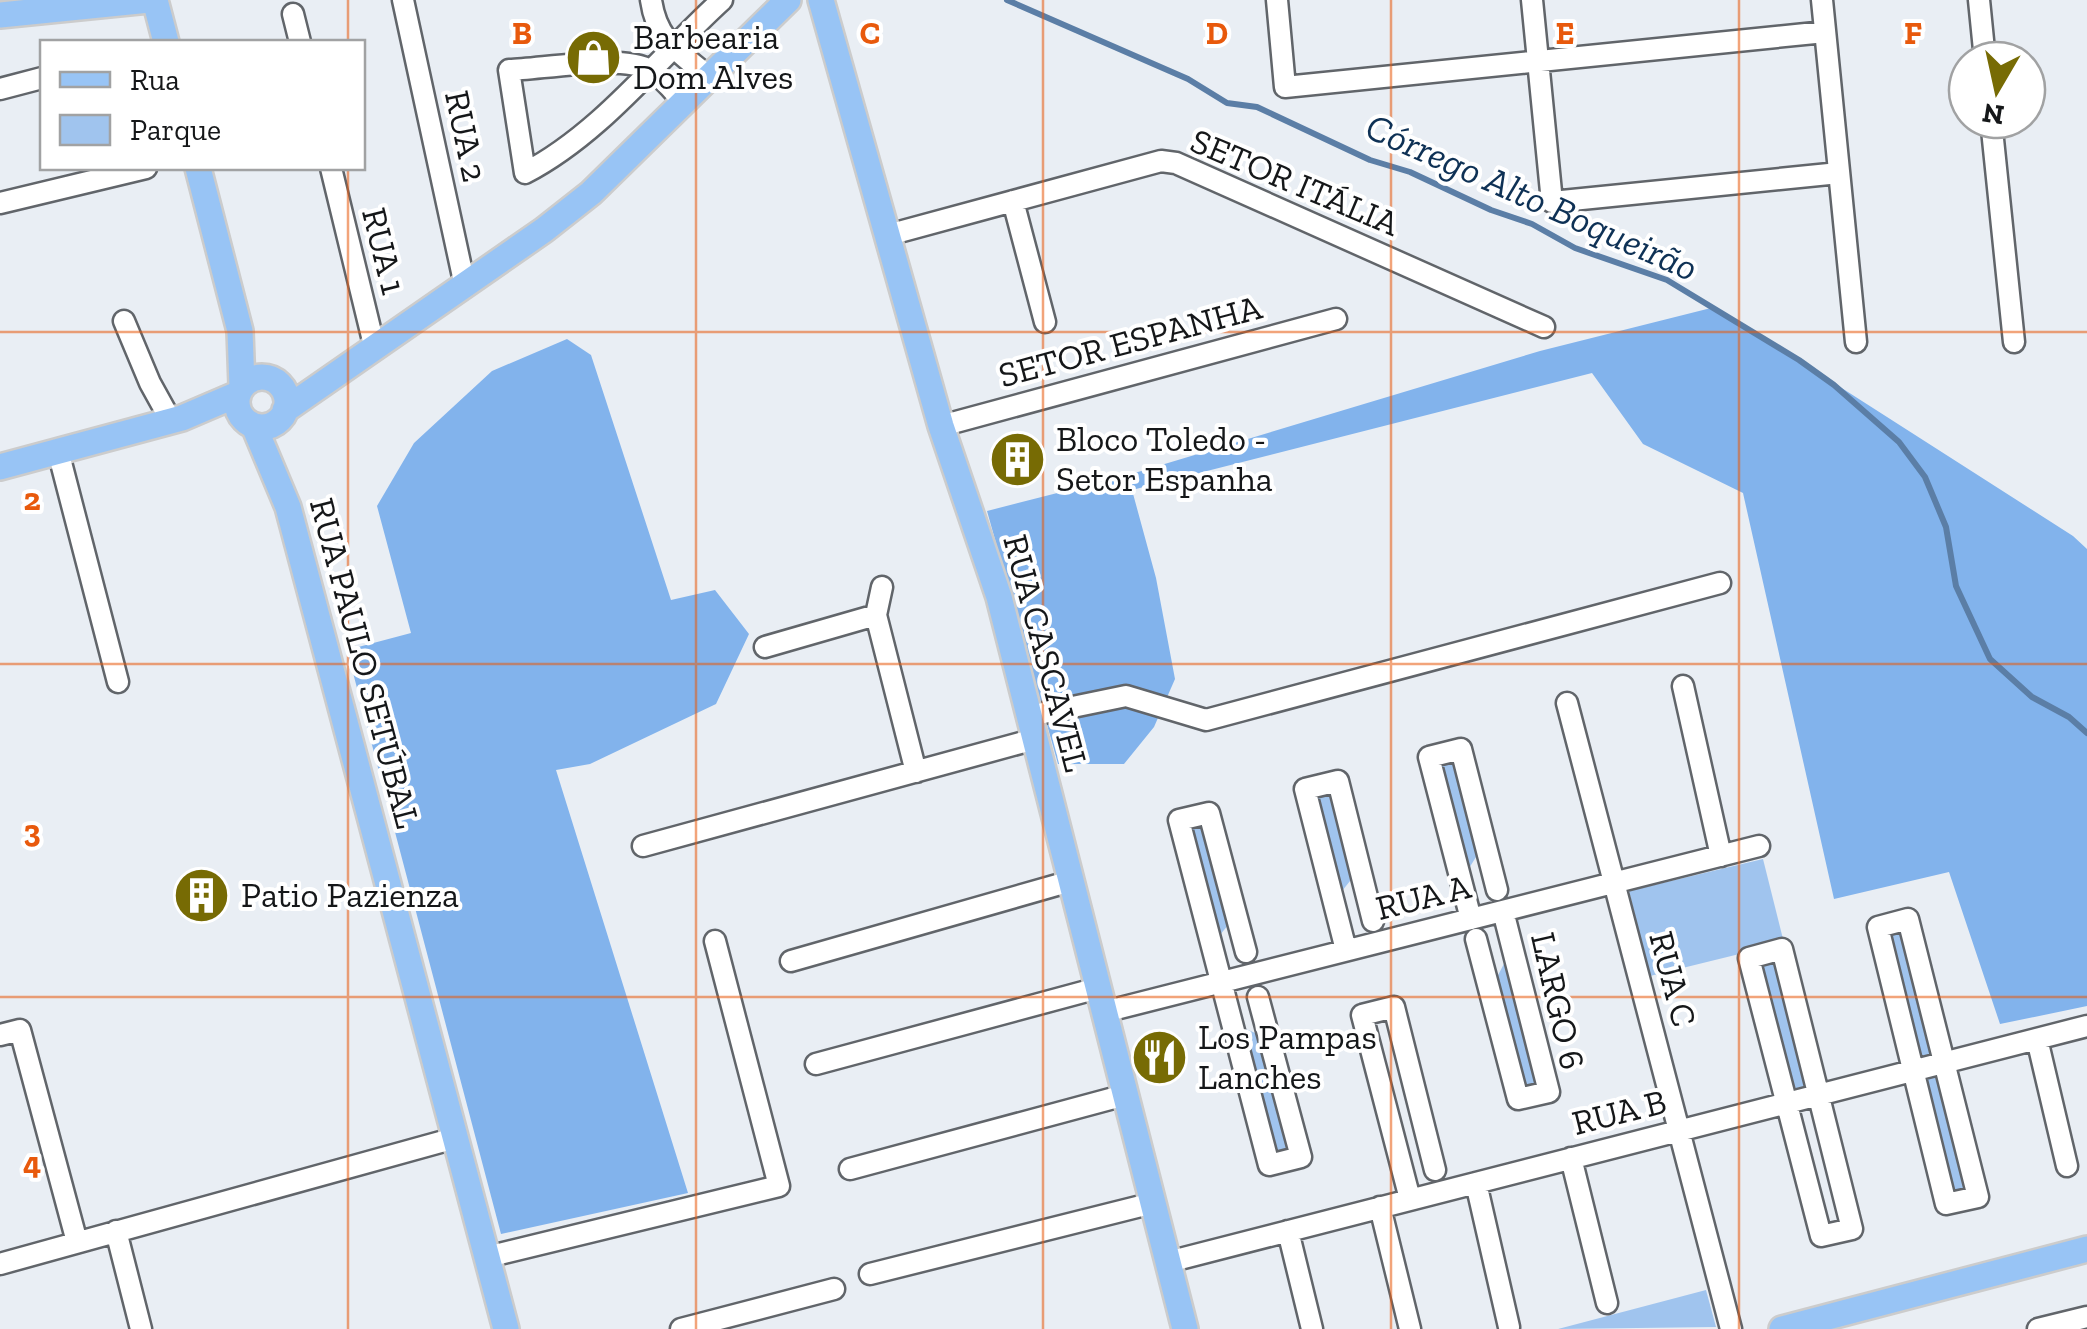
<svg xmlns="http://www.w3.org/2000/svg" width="2087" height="1329" viewBox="0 0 2087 1329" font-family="'Zilla Slab',serif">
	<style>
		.green { fill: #a0c4ee }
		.forest { fill: #82b3ec }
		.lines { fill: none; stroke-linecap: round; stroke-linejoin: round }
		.stream { stroke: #5b7ea6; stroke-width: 6 }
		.minor-casing { stroke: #61656a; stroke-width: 25 }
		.major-casing { stroke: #ccc; stroke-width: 30 }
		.minor { stroke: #fff; stroke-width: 20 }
		.major { stroke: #98c4f5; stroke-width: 25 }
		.grid { fill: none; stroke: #e8590c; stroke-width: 2.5; stroke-opacity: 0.55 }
		.labels { text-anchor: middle; stroke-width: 8; stroke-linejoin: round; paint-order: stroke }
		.poi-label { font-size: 35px; fill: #151719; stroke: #fff; text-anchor: start }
		.street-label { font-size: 35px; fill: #151719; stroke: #fff }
		.water-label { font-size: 38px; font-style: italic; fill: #0e3155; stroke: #fff }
		.grid-label { font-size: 32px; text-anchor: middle; font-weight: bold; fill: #e8590c; stroke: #fff; stroke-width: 8; stroke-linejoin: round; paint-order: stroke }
	</style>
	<rect width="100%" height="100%" fill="#e9eef4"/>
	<path class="green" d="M1457,756l24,93 -15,24 -29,-112z
		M1332,790l22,86 -16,20 -26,-102z
		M1202,826l27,98 -10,12 -29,-106z
		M1763,859l21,84 -134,33 -21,-85z
		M1905,928l31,126 -20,5 -31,-126z
		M1508,956l33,132 -19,5 -28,-110z
		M1778,958l32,127 -21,5 -33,-127z
		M1239,1026l23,10 30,117 -19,4z
		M1941,1071l30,122 -21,6 -30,-123z
		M1706,1290l10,37 -158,2z"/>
	<path class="forest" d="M1715,307l358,229 14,13v457l-87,18 -51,-152 -115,27 -91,-406 -100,-49 -51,-71 -460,117 24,88 19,101 -21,48 -30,37h-66l-71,-253 141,-36 412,-124z
		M567,339l24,16 80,245 44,-10 34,44 -33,70 -126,60 -34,6 132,423 -187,41 -154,-584 64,-17 -34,-127 37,-63 78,-72z"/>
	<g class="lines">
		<path class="stream" d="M1007,0l181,79 39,24 30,4 113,53 40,12 81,38 41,14 43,24 92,32 132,80 35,25 65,57 26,35 21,50 10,59 34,73 42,38 37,20 18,16"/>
		<defs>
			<path id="minor" d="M403,0l62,286
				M651,0c6,42 29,52 59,78
				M1277,0l8,87 540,-55
				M1532,0l20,202 287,-29
				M1822,0l34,342
				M1979,0l6,60
				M293,14l7,28
				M0,89l42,-11
				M684,103c-10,-11 -20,-25 -34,-33 -26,-16 -108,-1 -141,0l16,103c77,-40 133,-115 197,-173
				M1991,120l23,222
				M331,168l44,181
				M1013,201l32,121
				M0,203l146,-35
				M888,235l273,-74 15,2 368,164
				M124,321l26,62 21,38
				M941,426l395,-107
				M58,451l60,231
				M882,587l-6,28 40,157
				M765,647l111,-32
				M1683,686l38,170
				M1567,703l164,626
				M1029,716l97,-20 80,24 514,-137
				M643,846l392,-107
				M1471,919l-42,-162 32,-8 36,141
				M1908,919l70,278 -32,7 -68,-277z
				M1476,939l42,160 31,-7 -46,-181
				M1782,949l70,280 -31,7 -72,-278z
				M1346,950l-41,-161 33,-8 35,140
				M1246,952l-37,-139 -30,7 90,345 32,-8 -43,-160
				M791,961l280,-80
				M1104,1012l655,-166
				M0,1035l20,-5 57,212
				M2037,1039l30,127
				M816,1064l282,-76
				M1571,1158l36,145
				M850,1169l275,-74
				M1476,1183l33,144
				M1410,1199l-48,-184 32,-8 41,163
				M1380,1207l30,122
				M116,1231l25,98
				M1288,1231l24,98
				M487,1257l292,-71 -64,-245
				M1168,1262l919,-236
				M0,1264l455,-126
				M870,1274l283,-71
				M681,1329l153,-40
				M2038,1329l49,-12"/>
			<path id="major" d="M155,0l11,42
				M821,0l120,426 58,171 186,732
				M0,15l149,-15
				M198,168l42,163 2,55
				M237 402a25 25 0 1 1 50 0a25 25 0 1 1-50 0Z
				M285,410l259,-180 47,-37 197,-193
				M254,426l34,81 218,822
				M0,467l182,-49 56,-24
				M1782,1329l305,-80"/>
		</defs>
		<use href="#minor" class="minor-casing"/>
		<use href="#major" class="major-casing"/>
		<use href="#minor" class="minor"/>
		<use href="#major" class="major"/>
	</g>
	<path class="grid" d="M348,0v42M696,0v1329M1043,0v1329M1391,0v1329M1739,0v1329M348,168v1161M0,332h2087M0,664h2087M0,997h2087"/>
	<defs>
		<symbol id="shop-disc" viewBox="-11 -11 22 22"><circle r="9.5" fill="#776b04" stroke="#fff"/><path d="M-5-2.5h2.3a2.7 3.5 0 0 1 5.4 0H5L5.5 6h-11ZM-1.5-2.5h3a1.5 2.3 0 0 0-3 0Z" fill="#fff"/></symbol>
		<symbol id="building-disc" viewBox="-11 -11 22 22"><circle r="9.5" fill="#776b04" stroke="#fff"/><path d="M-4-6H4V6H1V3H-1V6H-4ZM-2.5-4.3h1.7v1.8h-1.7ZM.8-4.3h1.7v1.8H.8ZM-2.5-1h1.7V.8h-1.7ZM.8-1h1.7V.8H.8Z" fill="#fff"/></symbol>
		<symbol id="restaurant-disc" viewBox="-11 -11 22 22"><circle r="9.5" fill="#776b04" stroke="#fff"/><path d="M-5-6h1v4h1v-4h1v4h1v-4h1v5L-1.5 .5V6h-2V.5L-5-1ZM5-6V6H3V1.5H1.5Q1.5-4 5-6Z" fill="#fff"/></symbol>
	</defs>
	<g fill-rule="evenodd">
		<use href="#shop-disc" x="562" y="26" width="63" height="63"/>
		<use href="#building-disc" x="986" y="428" width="63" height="63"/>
		<use href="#building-disc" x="170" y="864" width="63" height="63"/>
		<use href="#restaurant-disc" x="1128" y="1026" width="63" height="63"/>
	</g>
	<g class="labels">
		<g class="poi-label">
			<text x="633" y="49">Barbearia<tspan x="633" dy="40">Dom Alves</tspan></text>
			<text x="1056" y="451">Bloco Toledo -<tspan x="1056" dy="40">Setor Espanha</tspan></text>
			<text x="241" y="907">Patio Pazienza</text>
			<text x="1198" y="1049">Los Pampas<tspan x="1198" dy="40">Lanches</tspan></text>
		</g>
		<g class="street-label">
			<text transform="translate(466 136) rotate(78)" y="12">RUA 2</text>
			<text transform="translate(1295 182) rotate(23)" y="12">SETOR ITÁLIA</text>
			<text transform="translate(384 251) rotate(76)" y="12">RUA 1</text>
			<text transform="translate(1130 341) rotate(-15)" y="12">SETOR ESPANHA</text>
			<text transform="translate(1046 653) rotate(75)" y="12">RUA CASCAVEL</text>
			<text transform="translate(365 663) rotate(75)" y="12">RUA PAULO SETÚBAL</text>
			<text transform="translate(1423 897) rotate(-14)" y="12">RUA A</text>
			<text transform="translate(1673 979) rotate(75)" y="12">RUA C</text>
			<text transform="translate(1558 1001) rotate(77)" y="12">LARGO 6</text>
			<text transform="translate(1619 1112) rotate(-14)" y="12">RUA B</text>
		</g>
		<g class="water-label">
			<text transform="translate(1532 197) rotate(24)" y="13">Córrego Alto Boqueirão</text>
		</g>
	</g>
	<g class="grid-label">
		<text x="522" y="44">B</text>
		<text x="870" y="44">C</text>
		<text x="1217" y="44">D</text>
		<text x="1565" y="44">E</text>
		<text x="1913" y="44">F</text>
		<text x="32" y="510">2</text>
		<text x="32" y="842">3</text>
		<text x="32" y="1174">4</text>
	</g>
	<rect x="40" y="40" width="325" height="130" fill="#ffffff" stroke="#a1a2a3" stroke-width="2.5"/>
	<rect x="60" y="72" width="50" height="15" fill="#98c4f5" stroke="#a1a2a3" stroke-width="2.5"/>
	<text x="130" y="90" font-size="30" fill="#151719">Rua</text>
	<rect x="60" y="115" width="50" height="30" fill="#a0c4ee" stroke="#a1a2a3" stroke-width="2.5"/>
	<text x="130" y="140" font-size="30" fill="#151719">Parque</text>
	<g transform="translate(1997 90) rotate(189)"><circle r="48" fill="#ffffff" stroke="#a1a2a3" stroke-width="2.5"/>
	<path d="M0-8L18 38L0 25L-18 38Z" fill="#776b04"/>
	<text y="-15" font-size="28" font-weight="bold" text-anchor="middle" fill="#151719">N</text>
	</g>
</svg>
